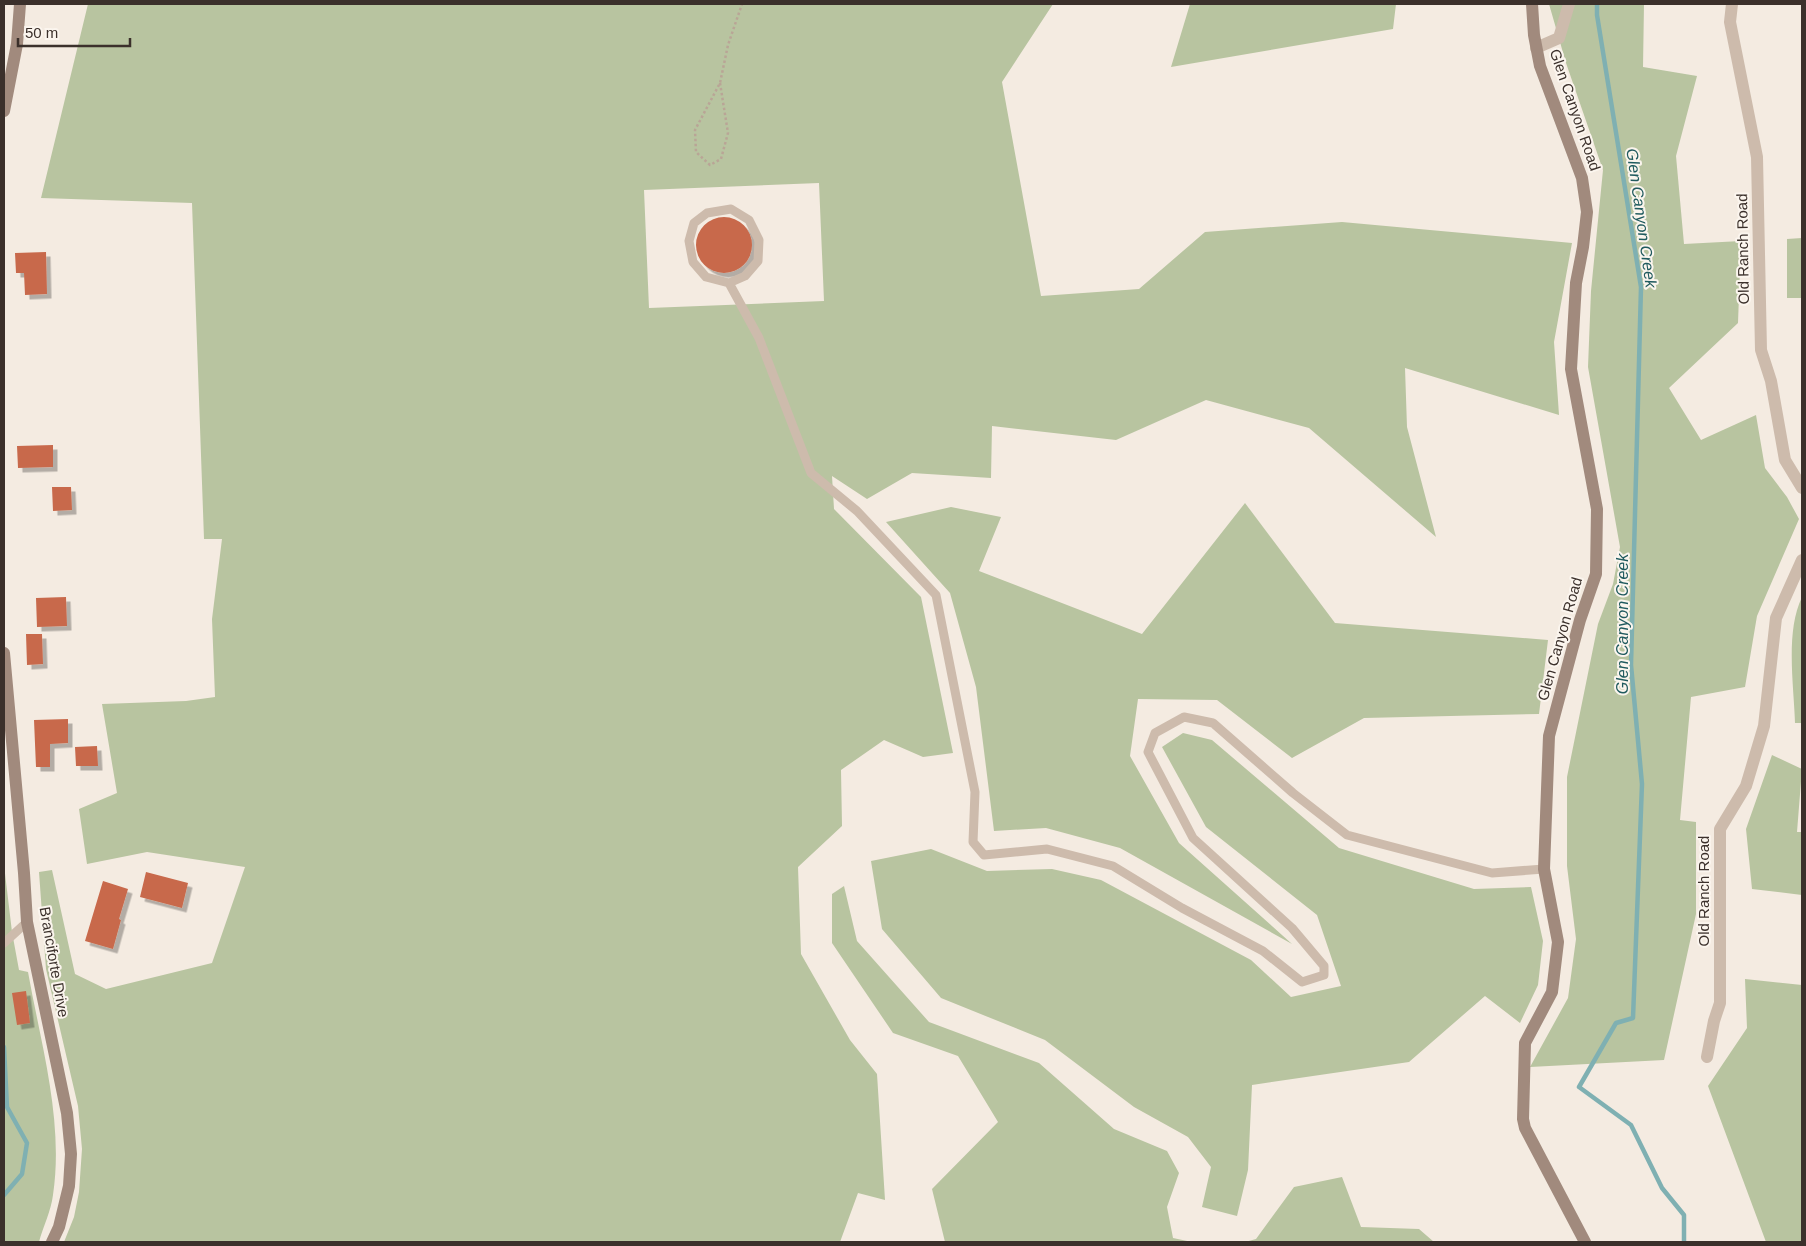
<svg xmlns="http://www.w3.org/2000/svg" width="1806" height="1246" viewBox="0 0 1806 1246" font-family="Helvetica,sans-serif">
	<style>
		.green { fill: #b8c4a0; fill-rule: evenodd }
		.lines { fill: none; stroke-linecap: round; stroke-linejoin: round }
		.stream { stroke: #7fb0b2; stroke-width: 4.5 }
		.building { fill: #c8694b; filter: url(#shadow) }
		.path { stroke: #b9a596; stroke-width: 2.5; stroke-dasharray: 2.5 2.5; stroke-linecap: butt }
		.lane { stroke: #cdbbac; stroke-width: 9 }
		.street { stroke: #cdbbac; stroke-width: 12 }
		.secondary { stroke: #a18a7d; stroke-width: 12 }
		.labels { text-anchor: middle; stroke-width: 4; stroke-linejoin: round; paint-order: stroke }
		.street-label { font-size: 15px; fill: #3b302b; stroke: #fbf5ee }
		.water-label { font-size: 16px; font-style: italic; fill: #1f5a5e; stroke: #fbf5ee }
	</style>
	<defs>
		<filter id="shadow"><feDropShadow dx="4.5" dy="4.5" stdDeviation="0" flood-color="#0004"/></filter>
	</defs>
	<rect width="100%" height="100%" fill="#f4ebe1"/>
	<path class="green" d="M88,4h965l-51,78 39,214 98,-7 66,-57 137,-10 230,21 -18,99 5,73 -154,-47 2,59 29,110 -127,-109 -103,-28 -90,40 -124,-14 -1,52 -79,-5 -45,26 -35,-23 2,33 87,88 32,156 -30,4 -39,-17 -43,30 1,56 -44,41 3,87 49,86 27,34 8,126 -27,-7 -18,49h-776l10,-25 5,-25 3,-43 -4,-43 -32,-137 -7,-97 13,-2 23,104 31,15 106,-26 33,-96 -98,-15 -60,12 -8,-55 38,-16 -15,-89 84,-3 29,-4 -3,-78 10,-80h-18l-12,-336 -151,-5zM819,183l5,118 -175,7 -5,-118z
		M1190,4h206l-3,25 -222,38z
		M1549,4h95l-1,63 54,9 -21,80 8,88 57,-3 -3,82 -69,65 32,52 55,-25 9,53 22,29 12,22 -42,97 -12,71 -54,10 -11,123 16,2v92l-32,146 -134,7 38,-69 8,-59 -9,-73v-89l31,-153 15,-40 7,-37 -32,-180 3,-76 12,-121 -37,-107z
		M1802,238v60h-15v-59z
		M1245,503l90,120 213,17 -9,74 -175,4 -72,40 -75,-58 -79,-1 -8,57 49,87 113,101 -172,-96 -74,-20 -52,3 -18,-144 -26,-94 -64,-71 65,-15 50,10 -22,54 163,63z
		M1802,597v126h-7c-1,-37 -10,-91 7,-126z
		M1183,733l29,7 127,108 135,41 57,-2 12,54 -5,44 -18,38 -35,-27 -76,66 -157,23 -4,85 -11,46 -35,-9 9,-40 -23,-30 -54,-30 -89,-67 -104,-42 -59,-69 -11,-68 60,-12 56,22 65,-2 49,11 150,80 40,37 50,-11 -24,-71 -111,-88 -44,-80z
		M1772,755l30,14 -5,63h5v63l-50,-6 -6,-60z
		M4,865l8,67 7,38 9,2c13,73 36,149 25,223 -2,16 -10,32 -14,47h-35z
		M844,886l13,55 72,81 110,41 75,66 53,22 12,22 -12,34 6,31 19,4h-247l-13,-53 66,-67 -40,-66 -65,-23 -61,-90v-49z
		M1745,979l57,6v257h-36l-58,-156 39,-58z
		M1342,1177l19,50 58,2 15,13h-189l11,-3 38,-52z"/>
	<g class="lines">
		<path class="stream" d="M1597,4v11l44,272 -10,378 11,119 -9,234 -17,5 -37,64 52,38 31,63 22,27v27
			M4,1047l3,60 20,36 -5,31 -18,21"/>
	</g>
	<path class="building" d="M696 245a28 28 0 1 1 56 0a28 28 0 1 1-56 0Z
		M46,252l1,42 -22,1 -1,-22h-8l-1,-20z
		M53,445v22l-35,1 -1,-22z
		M52,487h19l1,23 -19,1z
		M66,597l1,29 -30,1 -1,-29z
		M26,634h16l1,30 -16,1z
		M68,719v24l-18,1v23h-14l-2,-47z
		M97,746l1,20h-22l-1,-19z
		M146,872l42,11 -6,25 -42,-11z
		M103,881l25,8 -9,30 2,1 -8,29 -28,-8z
		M26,991l4,32 -13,2 -5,-32z"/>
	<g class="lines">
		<path class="path" d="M720,83l8,50 -7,26 -11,6 -14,-13 -1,-22 25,-47 8,-38 14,-41"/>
		<path class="lane" d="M729,283l16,-7 13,-15 1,-21 -10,-20 -18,-11 -24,4 -13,10 -5,18 4,21 13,15 23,6 30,55 52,135 46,38 79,84 39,197 -2,50 11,13 63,-6 66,17 69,42 81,43 39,31 22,-7v-9l-32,-38 -99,-90 -45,-86 7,-19 29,-16 29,6 80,70 54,42 145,38 52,-4
			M4,943l23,-21"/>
		<path class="street" d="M1732,4l-2,18 27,135 4,193 10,31 14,79 17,28
			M1536,48l23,-10 10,-34
			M1707,1057l7,-36 6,-18v-174l26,-43 18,-60 12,-108 26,-58"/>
		<path class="secondary" d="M1532,4l2,31 6,31 42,112 5,34 -4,35 -7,36 -5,86 26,140 -1,65 -16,46 -31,116 -5,133 14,73 -6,50 -27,51 -2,76 2,9 60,114
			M4,111l13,-67 3,-40
			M4,653l20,220 3,49 40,191 4,41 -2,32 -10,41 -7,15"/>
	</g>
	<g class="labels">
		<g class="street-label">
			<text transform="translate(1575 110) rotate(71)" y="5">Glen Canyon Road</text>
			<text transform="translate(1743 249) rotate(-91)" y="5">Old Ranch Road</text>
			<text transform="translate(1560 639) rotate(-74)" y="5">Glen Canyon Road</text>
			<text transform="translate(1704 891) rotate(-90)" y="5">Old Ranch Road</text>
			<text transform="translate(54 962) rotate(80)" y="5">Branciforte Drive</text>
		</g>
		<g class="water-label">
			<text transform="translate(1642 218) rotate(82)" y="6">Glen Canyon Creek</text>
			<text transform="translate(1622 624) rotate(-90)" y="6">Glen Canyon Creek</text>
		</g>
	</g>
	<rect width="1806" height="1246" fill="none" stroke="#3b302b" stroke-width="10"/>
	<path d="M18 38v8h112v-8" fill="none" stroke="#3b302b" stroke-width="2.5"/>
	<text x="25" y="38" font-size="15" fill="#3b302b" stroke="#fbf5ee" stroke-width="4" paint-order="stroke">50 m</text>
</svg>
